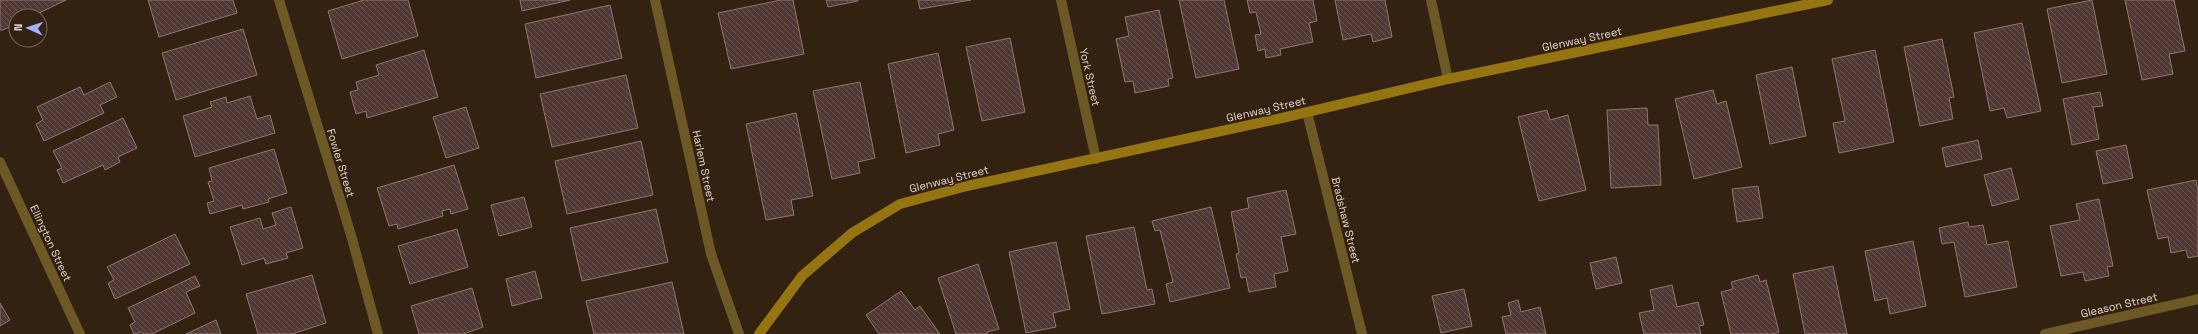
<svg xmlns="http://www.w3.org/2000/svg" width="2198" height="334" viewBox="0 0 2198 334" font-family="'Space Grotesk',sans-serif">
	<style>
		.building { fill: url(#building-back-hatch); stroke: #927570 }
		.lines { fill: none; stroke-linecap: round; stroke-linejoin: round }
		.street { stroke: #6d5925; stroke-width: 10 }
		.secondary { stroke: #957412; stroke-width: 10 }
		.labels { text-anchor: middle; stroke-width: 3; stroke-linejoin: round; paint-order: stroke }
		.street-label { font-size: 11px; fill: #e0d4cb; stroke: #332112 }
	</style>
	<defs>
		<pattern id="building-back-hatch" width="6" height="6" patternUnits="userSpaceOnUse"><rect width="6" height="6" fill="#513834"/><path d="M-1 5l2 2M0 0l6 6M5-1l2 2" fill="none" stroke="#6a5450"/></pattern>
	</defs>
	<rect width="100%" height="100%" fill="#332112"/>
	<path class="building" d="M0,0h66l-33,16h-17v8l-13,6h-3z
		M148,0h85l4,13 -78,24z
		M364,0h44l10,36 -76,23 -14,-48z
		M520,0h50l-48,11z
		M781,0h12l11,54 -73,15 -13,-56z
		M826,0h32v1l-30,6z
		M918,0h53l-51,9z
		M1179,0h45l15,69 -43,9z
		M1247,0h66l4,21 -8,2 4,19 -33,7 1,6 -15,3 -1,-9 -7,2 -3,-16 6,-1 -5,-22 -6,1z
		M1335,0h50l7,37 -19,5 -2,-8 -28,6z
		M2092,0l15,74 -45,9 -15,-74z
		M2125,0h49l11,51 -16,3 4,20 -31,6z
		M610,5l12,53 -86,20 -11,-54z
		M1159,10l14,68 -5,1 1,7 -34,7 -2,-12 -8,1 -9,-43 13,-3 -4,-19z
		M2022,23l19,88 -34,7 -3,-10 -14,3 -16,-78z
		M243,29l14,46 -81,25 -14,-47z
		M1010,38l15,74 -43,9 -16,-74z
		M1942,39l12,58 -5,1 4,21 -33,7 -16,-79z
		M424,50l14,47 -71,21 -1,-7 -10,3 -6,-22 8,-2 -2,-8 23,-7 -3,-10z
		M1875,50l19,92 -55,11 -6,-30 12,-2 -13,-62z
		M938,53l16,77 -16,4 2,11 -34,8 -18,-89z
		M1792,67l14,69 -36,8 -14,-69z
		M626,75l12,53 -86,19 -12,-53z
		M110,82l7,15 -17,8 4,8 -60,28 -8,-17 7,-4 -6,-13 43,-20 4,8z
		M860,82l15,76 -17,4 2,11 -28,6 -19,-88z
		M1713,90l4,14 9,-3 16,66 -48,12 -19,-80z
		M2100,92l3,14 -10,1 6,32 -27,6 -9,-46z
		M250,96l7,23 13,-4 5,18 -80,24 -12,-41 29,-9 -2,-5 16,-5 1,6z
		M466,107l13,41 -33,10 -13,-41z
		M1647,108l1,17h10l3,60 -50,3 -4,-78z
		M1547,110l3,10 18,-5 18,75 -47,11 -21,-84z
		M796,113l17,83 -22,4 3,15 -28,5 -20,-96z
		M123,118l14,30 -19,9 2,5 -15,8 -2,-5 -40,18 -6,-13 5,-2 -9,-17z
		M1978,140l4,19 -36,8 -4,-19z
		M641,141l12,54 -86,19 -12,-53z
		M2126,145l7,33 -30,6 -7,-33z
		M274,149l13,44 -19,6 1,3 -26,7 -1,-4 -32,9 -3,-11 7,-2 -6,-19 4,-1 -3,-13z
		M454,165l14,44 -17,5 -1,-5 -8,2 1,5 -45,13 -1,-5 -8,2 -12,-38z
		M2011,168l8,31 -27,7 -8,-31z
		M2196,180l2,11v65l-10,2 -2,-8 -15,3 -3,-16 -10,2 -11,-49z
		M1758,186l5,32 -26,4 -5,-33z
		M1286,190l10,44 -15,3 7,34 -14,3 2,13 -27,5 -3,-15 -5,1 -5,-24 3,-1 -8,-41 18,-4 -2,-10z
		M524,197l8,30 -33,9 -8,-31z
		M2099,199l14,67 -6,1 2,9 -24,5 -2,-9 -22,4 -11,-50 30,-6 -4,-16z
		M291,207l12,41 -17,5 2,5 -22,6 -2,-6 -22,7 -12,-38 30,-9 3,11 13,-4 -4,-12z
		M1211,207l19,81 -60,14 -4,-18 7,-2 -13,-52 -5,1 -3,-10z
		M656,209l12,53 -86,19 -12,-53z
		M1968,222l1,5 14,-2 4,20 21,-4 9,46 -52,10 -11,-55 -12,2 -3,-16z
		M1134,227l13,63 5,-1 3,15 -53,10 -16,-78z
		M457,229l11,38 -58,17 -12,-38z
		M175,234l15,30 -75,35 -7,-16 6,-3 -7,-13z
		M1913,241l13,65 -36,8 -3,-16 -12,3 -10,-50z
		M1056,242l14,67 -17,4 3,14 -30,6 -17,-81z
		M1616,257l6,26 -26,6 -6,-26z
		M978,264l21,65 -12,3 1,2h-32l-18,-56z
		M1833,266l14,68h-42l-12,-60z
		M535,271l7,27 -30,8 -6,-27z
		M312,275l14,48 -34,11h-34l-12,-40z
		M1758,275l2,7 6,-2 13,52 -5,2h-43l-10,-42 12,-3 -2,-7z
		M195,276l5,10 -14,6 9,21 -43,21h-8l-2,-2 -8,2 -4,-9 5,-3 -7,-14z
		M672,282l12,52h-90l-8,-33z
		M1672,285l5,22 21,-5 6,23 -5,1 2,8h-57l-5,-21 15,-3 -4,-20z
		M472,288l11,39 -19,7h-45l-8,-28z
		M1464,289l8,37 -31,7 -9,-37z
		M901,291l14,19 5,-4 20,28h-61l-13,-19z
		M1518,300l3,12 19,-5 6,27h-40l-4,-17 9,-2 -3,-12z
		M0,303l10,17 -10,6z
		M216,320l5,14h-35z"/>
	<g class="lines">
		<path class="street" d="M279,0l72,235 27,99
			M655,0l56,254 28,80
			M1061,0l35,159
			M1431,0l17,79
			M1307,112l55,222
			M0,162l80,172
			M2045,334l153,-35"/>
		<path class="secondary" d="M759,334l43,-58 50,-43 48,-29 67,-18 315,-68 166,-39 380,-79"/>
	</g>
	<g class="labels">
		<g class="street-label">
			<text transform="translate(1582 39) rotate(-12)" y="4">Glenway Street</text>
			<text transform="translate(1090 77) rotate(77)" y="4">York Street</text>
			<text transform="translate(1266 109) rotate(-13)" y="4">Glenway Street</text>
			<text transform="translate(341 163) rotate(73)" y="4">Fowler Street</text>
			<text transform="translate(704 166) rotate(78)" y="4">Harlem Street</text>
			<text transform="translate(949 179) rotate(-14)" y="4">Glenway Street</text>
			<text transform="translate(1346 220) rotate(76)" y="4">Bradshaw Street</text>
			<text transform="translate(51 243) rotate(65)" y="4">Ellington Street</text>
			<text transform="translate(2119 305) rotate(-13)" y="4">Gleason Street</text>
		</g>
	</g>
	<g transform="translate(28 28) rotate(273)"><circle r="19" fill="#332112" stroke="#78695c"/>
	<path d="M0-3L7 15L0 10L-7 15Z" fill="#a3b2fd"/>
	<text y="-6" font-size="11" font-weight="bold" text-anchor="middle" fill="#e0d4cb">N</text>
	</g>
</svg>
